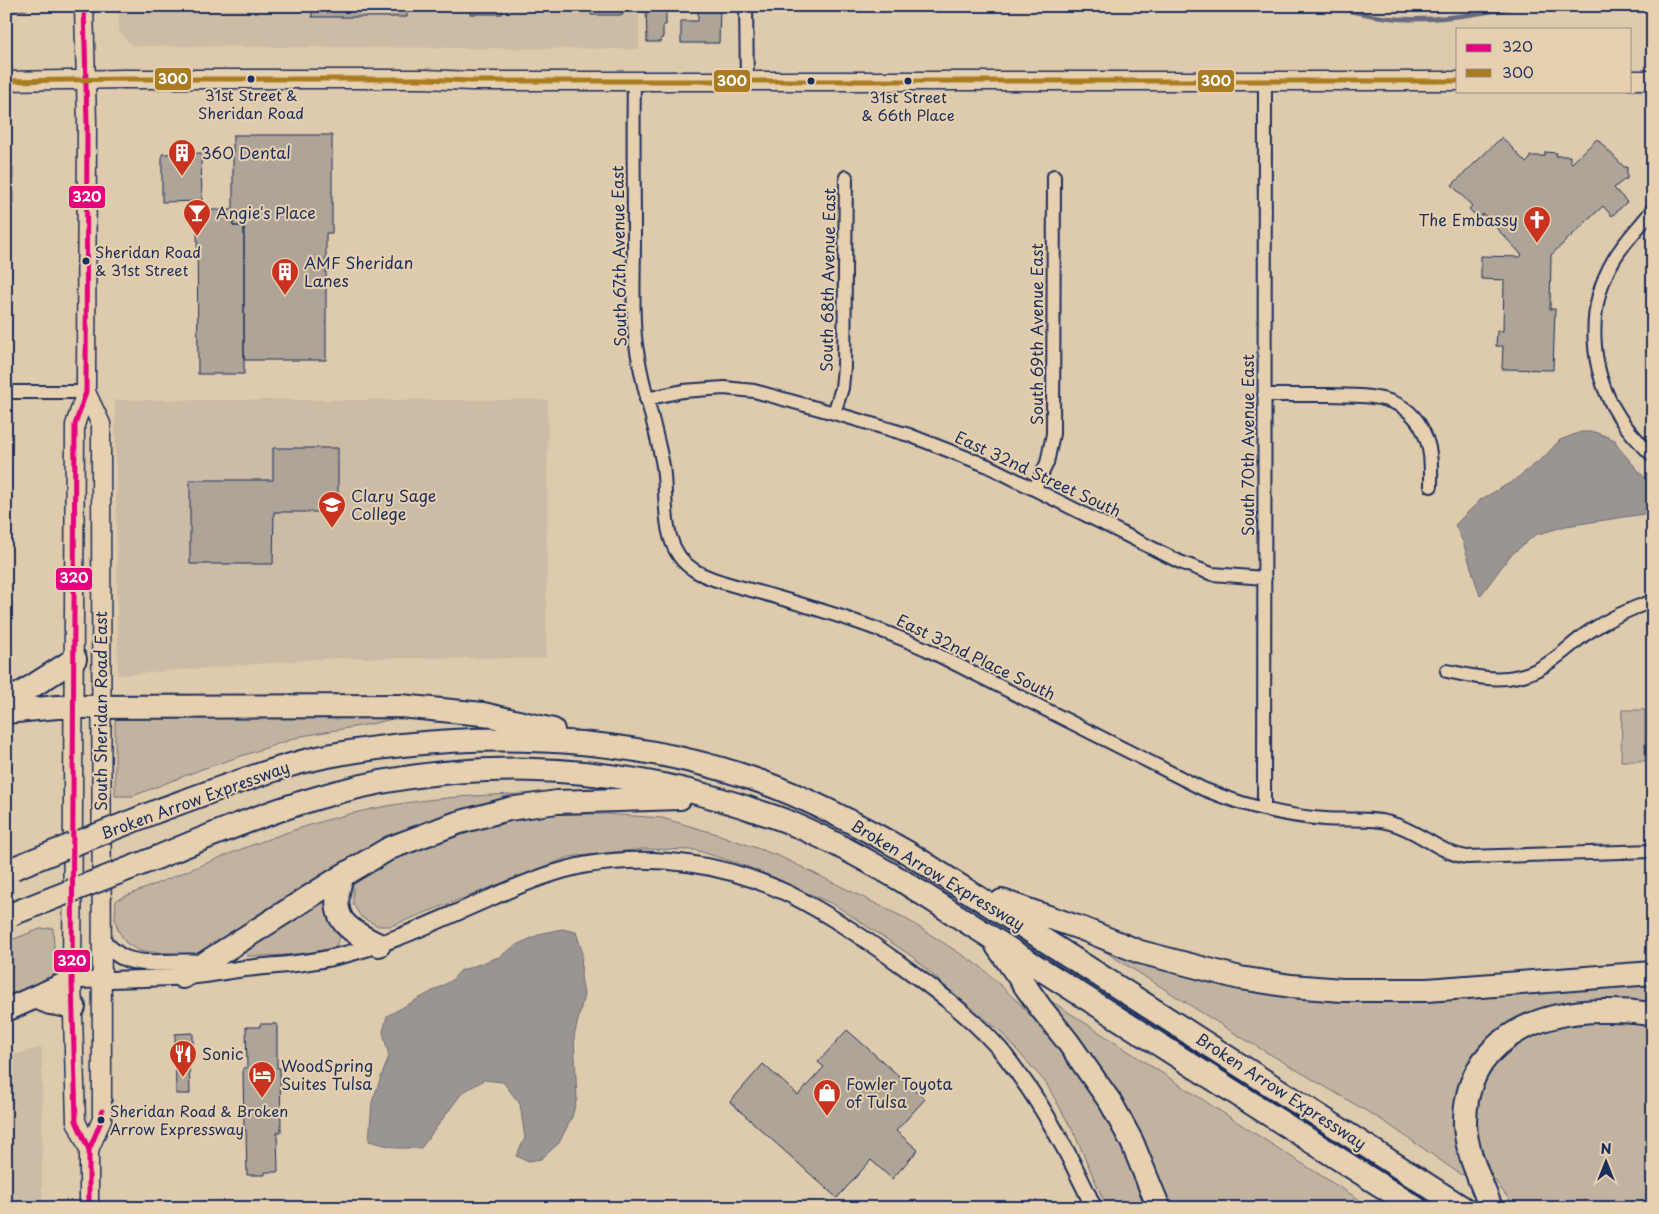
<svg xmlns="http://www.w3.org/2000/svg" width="1659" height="1214" viewBox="0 0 1659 1214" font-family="'Playpen Sans',sans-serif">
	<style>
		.built { fill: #ccbca5 }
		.green { fill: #c2b3a0; stroke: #6e717f }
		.water { fill: #9b9592; stroke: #686c7d }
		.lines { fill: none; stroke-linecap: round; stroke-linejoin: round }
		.stream { stroke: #686c7d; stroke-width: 4.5 }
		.building { fill: #aea498; stroke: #1b2f5e }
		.minor-casing { stroke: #1b2f5e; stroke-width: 16 }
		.tertiary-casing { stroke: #1b2f5e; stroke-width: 19 }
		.secondary-casing { stroke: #1b2f5e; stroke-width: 21 }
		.motorway-casing { stroke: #1b2f5e; stroke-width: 26 }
		.minor { stroke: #e6d0af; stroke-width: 12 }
		.tertiary { stroke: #e6d0af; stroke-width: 15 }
		.secondary { stroke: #e6d0af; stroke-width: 18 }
		.motorway { stroke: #e6d0af; stroke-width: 22 }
		.motorway-bridge-casing { stroke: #1b2f5e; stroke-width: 26; stroke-linecap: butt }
		.motorway-bridge { stroke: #e6d0af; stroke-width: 22 }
		.bus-1-casing { stroke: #e6d0af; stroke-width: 9 }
		.bus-2-casing { stroke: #e6d0af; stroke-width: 9 }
		.bus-1 { stroke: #e5007d; stroke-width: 5 }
		.bus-2 { stroke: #aa7c21; stroke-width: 5 }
		.bus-dot { fill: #1b2f5e; stroke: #e6d0af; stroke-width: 2 }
		.labels { text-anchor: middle; stroke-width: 4; stroke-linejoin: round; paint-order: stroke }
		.bus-label { font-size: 15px; fill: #1b2f5e; stroke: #e6d0af }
		.poi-label { font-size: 16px; fill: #1b2f5e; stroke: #e6d0af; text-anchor: start }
		.street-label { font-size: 16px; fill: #1b2f5e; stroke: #e6d0af }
		.line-badge { stroke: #e6d0af; stroke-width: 2 }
		.badge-label { font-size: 14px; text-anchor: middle; font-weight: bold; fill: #fff }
	</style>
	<rect width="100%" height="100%" fill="#decaac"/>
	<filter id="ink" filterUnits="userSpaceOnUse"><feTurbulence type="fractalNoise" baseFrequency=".02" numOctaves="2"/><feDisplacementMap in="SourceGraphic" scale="10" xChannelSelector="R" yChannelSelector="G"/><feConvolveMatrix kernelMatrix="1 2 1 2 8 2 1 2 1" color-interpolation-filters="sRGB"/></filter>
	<g filter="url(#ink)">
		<path class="built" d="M119,6h520v43l-507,-3 -13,-15z
			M115,400h433l-2,258h-214l-214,17z
			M42,1047v161h-36v-151z"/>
		<path class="green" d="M1622,710h23v51h-24z
			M122,714l279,3 -30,7 -69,12 -100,33 -69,27h-18v-75z
			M526,794v6l-32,6 -296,149 -59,-4 -13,-8 -8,-13 -3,-11 1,-19c84,-33 167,-73 256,-91 52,-11 102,-14 154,-15z
			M551,814h55l56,4 55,16 62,22 124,61 78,50 39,37 46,52 35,51 32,57 16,44h-42l-33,-75 -28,-50 -47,-53 -46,-37 -40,-36 -78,-52 -87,-38 -52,-17 -53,-1 -74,8 -178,69h-13l-17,-9 -8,-13v-19l27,-19 24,-12 88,-29z
			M324,902l16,35 -5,10c-29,8 -58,9 -88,9l-3,-8z
			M53,928l3,56 -50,18v-60l34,-13z
			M1096,946l118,35 439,-1v28l-53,-4 -129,62 -2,105 -5,4 -4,-1 -75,-52 -146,-86z
			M1051,1001c107,69 213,140 322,207h-203l-124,-205z
			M1625,1021l28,5v182h-137c-14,-18 -32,-39 -38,-62 -3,-12 -2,-26 -1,-38 6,-47 37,-68 80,-81 20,-6 47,-5 68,-6z"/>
		<path class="water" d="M1581,432h14l20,8 3,7 32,37 3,18 -9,12 -78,12 -31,9 -25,21 -30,40 -17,-54 -8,-17 25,-25 33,-19 30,-23 17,-18z
			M562,929l14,3 6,19 -1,25 3,19 -10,42 3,61 -5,19 -13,26 -18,16 -12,2 -13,-5 9,-18 -5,-34 -17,-22 -19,-2 -22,13 -41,55h-24l-28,-7 3,-39 17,-46 -6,-24 4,-16 64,-35 9,-10 39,-14 19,-13 25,-11z"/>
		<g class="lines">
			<path class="stream" d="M1326,6c25,5 50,12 76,13 41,2 82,-7 122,-13"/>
		</g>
		<path class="building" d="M6,6h20v4h-20z
			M312,6h95v11h-95z
			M470,6h32v8h-32z
			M591,6h32v9h-32z
			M646,6h20v19h-3v13h-2v4h-14z
			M698,6h22l-1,37h-38v-22h17z
			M233,135h99v98h-6v127h-82v-134h-11z
			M1502,137l24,26 4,-4v-3h15v-4l12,1 -1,3h14v4l2,3 25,-24 27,28h3v12h-2l-11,9 13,14 -15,14 -9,-10 -52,49 -1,54h5l-2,61 -51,-1 1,-23h-7l1,-15h6l1,-51 -23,-1v-23l39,1 2,-2 -39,-41 -5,4 -9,-9 3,-3 -20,-21z
			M6,153l1,14h6v36h-7z
			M201,153l1,48 -40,1v-48z
			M197,210h36v16h11v148h-46z
			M273,448h65v64h-64l-1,52h-83v-84h83z
			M260,1024h17v44h3l1,64h-4l1,40h-13v3h-18l-1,-45h-2l-1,-62h4l-1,-41h14z
			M847,1030l78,69 -29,32 22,19 -26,29 -21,-19 -34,38 -107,-96 33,-38 35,31 26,-28 -6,-5z
			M193,1033v30h-4l1,31h-14l-1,-60z"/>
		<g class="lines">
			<defs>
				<path id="minor" d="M746,6l1,74
					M634,80c-1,53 0,106 0,159 0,32 -2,66 1,98 5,44 20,86 28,129 5,35 -4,82 31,104 18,12 60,20 82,27 52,15 101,30 150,52l277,140c39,16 80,27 122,30 22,2 44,-2 65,4 28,7 48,29 76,34l187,-6
					M1653,209c-13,18 -29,32 -40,52 -27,46 -24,109 5,154 9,15 22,28 35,41
					M6,392h80
					M1264,395c21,0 43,0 65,0 41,1 83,-2 98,46 5,14 4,30 4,45
					M646,399l37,-8 41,-3 30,3 80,22 75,22 79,31 192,96 32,12 53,4
					M834,413l8,-25 2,-21 2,-190
					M1035,488l12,-25 6,-29 1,-258
					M1447,671c23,5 48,11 72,5 28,-6 46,-27 68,-43 21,-14 42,-24 66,-32
					M1264,809l1,-727"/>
				<path id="tertiary" d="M101,940c8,7 16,16 26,19 25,8 53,0 79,4
					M72,981c36,-2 72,-2 108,-4 24,-1 47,-7 71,-9 28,-3 55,-4 83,-11 56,-12 108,-39 161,-61 29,-13 59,-25 90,-31 69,-12 142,-1 204,29 40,20 76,45 111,70 34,25 68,50 96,81 8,8 15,19 22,28 31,42 54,87 76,135"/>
				<path id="secondary" d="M84,6l3,117 -1,256v13l-11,33 -3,556 4,140 13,29
					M1630,80h23
					M6,81l118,-2h300l48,2h986
					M86,392l15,32 1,695 -13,31v58"/>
				<path id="motorway" d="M6,703l69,-44
					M6,712l51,-5 343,-1 83,8 70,16
					M160,810c44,-16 88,-33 134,-46 35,-10 72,-15 108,-19 120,-13 245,-4 360,37 52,19 101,45 148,72l553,354
					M156,858c50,-21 101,-42 154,-58 142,-44 295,-39 435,7 16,6 33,10 48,17 38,16 73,36 108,56l515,328
					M342,876c-13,42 1,52 37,69
					M1002,901l81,28 57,23 100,26 51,8 51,4h85l226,-17
					M997,946l43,61 28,35 43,61 21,39 27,66
					M183,977l159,-101 48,-28 67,-25 52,-14 48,-7 123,-4
					M38,998l12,5 24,4
					M6,1010l66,-29
					M1491,1208c-10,-27 -25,-55 -26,-84 -1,-82 71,-114 142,-113 16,0 31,0 46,4"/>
			</defs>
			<use href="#minor" class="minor-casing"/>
			<use href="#tertiary" class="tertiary-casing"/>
			<use href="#secondary" class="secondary-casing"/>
			<use href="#motorway" class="motorway-casing"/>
			<use href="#minor" class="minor"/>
			<use href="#tertiary" class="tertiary"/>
			<use href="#secondary" class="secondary"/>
			<use href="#motorway" class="motorway"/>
			<defs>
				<path id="motorway-bridge" d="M14,868l146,-58
					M12,914l144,-56"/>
			</defs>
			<use href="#motorway-bridge" class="motorway-bridge-casing"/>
			<use href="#motorway-bridge" class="motorway-bridge"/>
			<defs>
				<path id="bus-1" d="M84,6l3,117 -1,269 -11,33 -3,556 4,140 13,29
					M89,1208v-58l13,-31v-8"/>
				<path id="bus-2" d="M6,81l118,-2h300l48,2h986"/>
			</defs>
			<use href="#bus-1" class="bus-1-casing"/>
			<use href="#bus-2" class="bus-2-casing"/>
			<use href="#bus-1" class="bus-1"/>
			<use href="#bus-2" class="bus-2"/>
		</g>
	</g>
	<defs>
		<symbol id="building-pin" viewBox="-11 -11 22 30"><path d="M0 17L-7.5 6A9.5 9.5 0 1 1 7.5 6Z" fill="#c8321e" stroke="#e6d0af"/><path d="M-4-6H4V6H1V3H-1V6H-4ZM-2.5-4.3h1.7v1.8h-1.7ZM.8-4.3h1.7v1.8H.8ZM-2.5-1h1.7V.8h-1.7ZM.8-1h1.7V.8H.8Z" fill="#fff"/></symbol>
		<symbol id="bar-pin" viewBox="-11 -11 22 30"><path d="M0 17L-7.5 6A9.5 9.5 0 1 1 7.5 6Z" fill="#c8321e" stroke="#e6d0af"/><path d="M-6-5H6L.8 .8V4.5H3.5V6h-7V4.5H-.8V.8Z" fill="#fff"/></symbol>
		<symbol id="church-pin" viewBox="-11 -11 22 30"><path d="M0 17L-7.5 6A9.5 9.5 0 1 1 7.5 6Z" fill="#c8321e" stroke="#e6d0af"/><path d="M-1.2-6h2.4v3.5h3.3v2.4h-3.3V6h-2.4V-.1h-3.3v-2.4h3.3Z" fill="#fff"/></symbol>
		<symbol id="university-pin" viewBox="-11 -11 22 30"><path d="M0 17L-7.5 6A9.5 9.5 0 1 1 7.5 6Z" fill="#c8321e" stroke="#e6d0af"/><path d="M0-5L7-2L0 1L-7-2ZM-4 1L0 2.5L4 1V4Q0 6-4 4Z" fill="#fff"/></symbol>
		<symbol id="restaurant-pin" viewBox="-11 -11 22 30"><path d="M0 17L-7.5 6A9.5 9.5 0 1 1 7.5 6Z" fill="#c8321e" stroke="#e6d0af"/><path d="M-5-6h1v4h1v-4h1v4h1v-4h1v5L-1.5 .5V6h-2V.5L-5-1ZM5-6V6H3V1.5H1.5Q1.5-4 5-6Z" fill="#fff"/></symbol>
		<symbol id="hotel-pin" viewBox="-11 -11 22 30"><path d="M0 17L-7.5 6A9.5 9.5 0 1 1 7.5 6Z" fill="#c8321e" stroke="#e6d0af"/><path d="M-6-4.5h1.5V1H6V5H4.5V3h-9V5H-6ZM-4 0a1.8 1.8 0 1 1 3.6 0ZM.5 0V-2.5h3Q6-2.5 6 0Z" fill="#fff"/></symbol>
		<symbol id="shop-pin" viewBox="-11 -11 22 30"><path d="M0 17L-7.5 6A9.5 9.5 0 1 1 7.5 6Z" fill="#c8321e" stroke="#e6d0af"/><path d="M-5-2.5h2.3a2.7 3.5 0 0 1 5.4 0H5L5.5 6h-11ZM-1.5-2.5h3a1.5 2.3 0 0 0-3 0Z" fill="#fff"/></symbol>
	</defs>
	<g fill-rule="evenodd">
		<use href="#building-pin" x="166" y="137" width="32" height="43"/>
		<use href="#bar-pin" x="181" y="197" width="32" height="43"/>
		<use href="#church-pin" x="1521" y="204" width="32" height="43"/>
		<use href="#building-pin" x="269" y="256" width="32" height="43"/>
		<use href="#university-pin" x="316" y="489" width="32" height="43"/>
		<use href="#restaurant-pin" x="167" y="1038" width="32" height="43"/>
		<use href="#hotel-pin" x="246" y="1059" width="32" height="43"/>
		<use href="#shop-pin" x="811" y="1077" width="32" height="43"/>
	</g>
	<g class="bus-dot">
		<circle cx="251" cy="79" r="4.5"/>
		<circle cx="811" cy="81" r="4.5"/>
		<circle cx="908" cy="81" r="4.5"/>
		<circle cx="86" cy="261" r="4.5"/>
		<circle cx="101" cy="1120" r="4.5"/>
	</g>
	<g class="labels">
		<g class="bus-label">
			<text x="251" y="101">31st Street &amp;<tspan x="251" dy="18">Sheridan Road</tspan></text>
			<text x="908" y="103">31st Street<tspan x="908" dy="18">&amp; 66th Place</tspan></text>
			<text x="95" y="258" text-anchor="start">Sheridan Road<tspan x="95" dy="18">&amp; 31st Street</tspan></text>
			<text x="110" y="1117" text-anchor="start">Sheridan Road &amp; Broken<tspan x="110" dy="18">Arrow Expressway</tspan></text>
		</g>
		<g class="poi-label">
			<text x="201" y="159">360 Dental</text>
			<text x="216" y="219">Angie's Place</text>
			<text x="1518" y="226" text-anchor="end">The Embassy</text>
			<text x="304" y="269">AMF Sheridan<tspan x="304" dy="18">Lanes</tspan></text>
			<text x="351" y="502">Clary Sage<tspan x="351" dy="18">College</tspan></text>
			<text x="202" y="1060">Sonic</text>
			<text x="281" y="1072">WoodSpring<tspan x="281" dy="18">Suites Tulsa</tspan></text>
			<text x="846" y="1090">Fowler Toyota<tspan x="846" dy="18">of Tulsa</tspan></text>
		</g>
		<g class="street-label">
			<text transform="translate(619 256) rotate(-91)" y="6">South 67th Avenue East</text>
			<text transform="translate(828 280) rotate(-89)" y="6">South 68th Avenue East</text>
			<text transform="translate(1037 334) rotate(-90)" y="6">South 69th Avenue East</text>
			<text transform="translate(1248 445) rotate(-90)" y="6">South 70th Avenue East</text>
			<text transform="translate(1038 474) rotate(25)" y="6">East 32nd Street South</text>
			<text transform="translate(976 657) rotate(26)" y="6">East 32nd Place South</text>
			<text transform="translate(101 711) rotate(-90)" y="6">South Sheridan Road East</text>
			<text transform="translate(195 800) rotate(-20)" y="6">Broken Arrow Expressway</text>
			<text transform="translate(938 875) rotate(31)" y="6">Broken Arrow Expressway</text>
			<text transform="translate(1281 1091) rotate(33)" y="6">Broken Arrow Expressway</text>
		</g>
	</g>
	<g class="line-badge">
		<rect x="154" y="67" width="38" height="24" rx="5" fill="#aa7c21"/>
		<rect x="713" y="69" width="38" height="24" rx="5" fill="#aa7c21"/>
		<rect x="1197" y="69" width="38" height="24" rx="5" fill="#aa7c21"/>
		<rect x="68" y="185" width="38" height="24" rx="5" fill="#e5007d"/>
		<rect x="55" y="567" width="38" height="24" rx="5" fill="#e5007d"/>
		<rect x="53" y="949" width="38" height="24" rx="5" fill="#e5007d"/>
	</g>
	<g class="badge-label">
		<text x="173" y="84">300</text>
		<text x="732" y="86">300</text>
		<text x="1216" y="86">300</text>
		<text x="87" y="202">320</text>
		<text x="74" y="583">320</text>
		<text x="72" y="966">320</text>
	</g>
	<rect width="1659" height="1214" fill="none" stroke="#e6d0af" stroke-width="25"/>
	<rect x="12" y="12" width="1634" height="1189" fill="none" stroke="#1b2f5e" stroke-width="2" filter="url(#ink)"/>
	<rect x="1456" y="28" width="175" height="65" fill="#e6d0af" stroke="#95908f"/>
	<rect x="1466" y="44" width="25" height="8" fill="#e5007d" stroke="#95908f"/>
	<text x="1502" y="52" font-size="15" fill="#1b2f5e">320</text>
	<rect x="1466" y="69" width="25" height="8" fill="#aa7c21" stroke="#95908f"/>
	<text x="1502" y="78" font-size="15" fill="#1b2f5e">300</text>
	<g transform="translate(1606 1162)" stroke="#e6d0af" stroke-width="4" paint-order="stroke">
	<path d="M0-4L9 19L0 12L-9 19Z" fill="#1b2f5e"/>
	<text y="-8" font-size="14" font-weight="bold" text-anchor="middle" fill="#1b2f5e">N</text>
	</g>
</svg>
